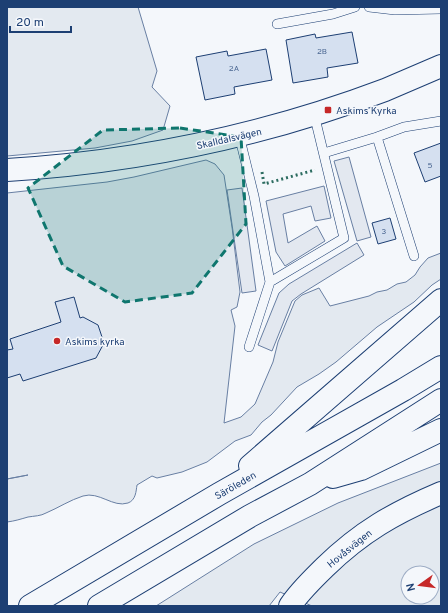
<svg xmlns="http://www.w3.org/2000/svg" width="448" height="613" viewBox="0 0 448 613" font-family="Overpass,sans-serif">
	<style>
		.green { fill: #e3e9f0; stroke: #687fa3; fill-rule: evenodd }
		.parking { fill: #e3e8f0; stroke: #687fa3 }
		.building { fill: #d5e0f0; stroke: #1d3f73 }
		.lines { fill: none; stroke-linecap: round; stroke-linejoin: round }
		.lane-casing { stroke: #1d3f73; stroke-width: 10 }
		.secondary-casing { stroke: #1d3f73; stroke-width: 24 }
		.primary-casing { stroke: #1d3f73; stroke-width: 24 }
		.lane { stroke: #f4f7fb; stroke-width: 9 }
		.secondary { stroke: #f4f7fb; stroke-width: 22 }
		.primary { stroke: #f4f7fb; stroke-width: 22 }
		.hedge { stroke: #2c6c60; stroke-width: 3; stroke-dasharray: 2 3; stroke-linecap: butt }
		.marked { fill: #0f766e; fill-opacity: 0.2; stroke: #0f766e; stroke-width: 3; stroke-dasharray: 8 5; stroke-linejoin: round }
		.poi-dot { fill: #c62828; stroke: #f4f7fb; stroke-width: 1.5 }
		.labels { text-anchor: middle; stroke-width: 3; stroke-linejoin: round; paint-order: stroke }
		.number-label { font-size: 8px; fill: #4b6792 }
		.poi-label { font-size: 10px; fill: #1d3f73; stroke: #f4f7fb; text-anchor: start }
		.street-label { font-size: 10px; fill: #1d3f73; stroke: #f4f7fb }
	</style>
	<rect width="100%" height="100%" fill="#f4f7fb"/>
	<path class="green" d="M7,7h131l19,64 -5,16 18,19 -7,24 -31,11 -37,7 -88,8z
		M206,160l9,4 9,11 8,52 8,65 -3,15 -6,3 4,16 -11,97 17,-6 14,-13 18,-42 5,-20 17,-41 7,-6 17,-7 11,18 39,-10 8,-4 10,-2 10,-6 9,-2 9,-7 5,-8 8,-9 13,-5v26l-9,6 -18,17 -37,25 -41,35 -17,12 -22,13 -26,28 -9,7 -11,13 -16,6 -28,21 -25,10 -25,6 -5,-2 -15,9c-1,6 -1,15 -9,18 -15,5 -29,-12 -45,-7 -13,4 -25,12 -37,17 -5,3 -12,3 -18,4 -7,2 -13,4 -21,5v-43l21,-4 -21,4v-286l100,-11 27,-5z
		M441,463v143h-129l-32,-14 -11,14h-113l98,-62 84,-41zM408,573h24v24h-24z"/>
	<path class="parking" d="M349,157l22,80 -14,4 -23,-80z
		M324,186l7,32 -16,3 -4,-15 -28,8 5,29 29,-17 8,15 -40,25 -9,-14 -10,-51z
		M242,188l14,103 -14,2 -15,-103z
		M357,243l7,12 -63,39 -9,7 -20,50 -14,-6 21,-52 10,-9z"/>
	<path class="building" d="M352,32l6,31 -31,5 1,9 -35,6 -7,-43 29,-6 1,4z
		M266,49l6,31 -38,7 1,7 -30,6 -9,-43 31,-6 1,5z
		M441,143v33l-16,6 -11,-29z
		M390,218l6,21 -18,5 -6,-21z
		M74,297l6,21 3,-1 15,8 6,18 -8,15 -73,23 -3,-7 -13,4v-28l6,-1 -3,-10 51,-17 -6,-20z"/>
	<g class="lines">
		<defs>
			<path id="lane" d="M369,7l26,3 46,-1
				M277,24l56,-10 22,-7
				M239,135l15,61 16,86 -21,65
				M377,137l37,119
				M324,153l53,-16 27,-10 37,-6
				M270,282l74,-44 -30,-124"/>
			<path id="secondary" d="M7,170c131,-8 256,-34 378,-80 19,-8 37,-16 56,-24
				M290,606c10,-15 22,-26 35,-39 36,-35 69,-54 116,-74"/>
			<path id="primary" d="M250,466l191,-166
				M333,477l28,-8 80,-39
				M30,606l189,-112 184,-104 38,-23
				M99,606l151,-90 60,-32 131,-84"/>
		</defs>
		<use href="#lane" class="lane-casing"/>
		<use href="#secondary" class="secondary-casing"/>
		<use href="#primary" class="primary-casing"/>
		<use href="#lane" class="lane"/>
		<use href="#secondary" class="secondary"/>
		<use href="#primary" class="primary"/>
		<path class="hedge" d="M262,172l2,12 51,-14"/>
	</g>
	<path class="marked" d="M180,128l61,9 5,87 -54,69 -67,9 -62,-36 -35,-78 75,-58z"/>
	<g class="poi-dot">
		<rect x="324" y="106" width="8" height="8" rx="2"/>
		<circle cx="57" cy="341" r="4"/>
	</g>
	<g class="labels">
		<g class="number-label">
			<text x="322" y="54">2B</text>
			<text x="234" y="71">2A</text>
			<text x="430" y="168">5</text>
			<text x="384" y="234">3</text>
		</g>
		<g class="poi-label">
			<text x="336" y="114">Askims Kyrka</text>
			<text x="65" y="345">Askims kyrka</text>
		</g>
		<g class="street-label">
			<text transform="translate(229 138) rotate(-13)" y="4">Skalldalsvägen</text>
			<text transform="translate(235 485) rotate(-30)" y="4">Säröleden</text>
			<text transform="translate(349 548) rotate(-39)" y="4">Hovåsvägen</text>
		</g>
	</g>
	<rect width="448" height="613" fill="none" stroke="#1d3f73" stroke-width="16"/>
	<g transform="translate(420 585) rotate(256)"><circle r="19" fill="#f4f7fb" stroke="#9eadc5"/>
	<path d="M0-3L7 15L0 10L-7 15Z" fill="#c62828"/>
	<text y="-6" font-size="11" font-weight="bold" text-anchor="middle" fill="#1d3f73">N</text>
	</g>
	<path d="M10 26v6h61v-6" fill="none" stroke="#1d3f73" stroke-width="2"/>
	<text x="16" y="26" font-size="12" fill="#1d3f73" stroke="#f4f7fb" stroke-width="3" paint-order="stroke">20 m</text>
</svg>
